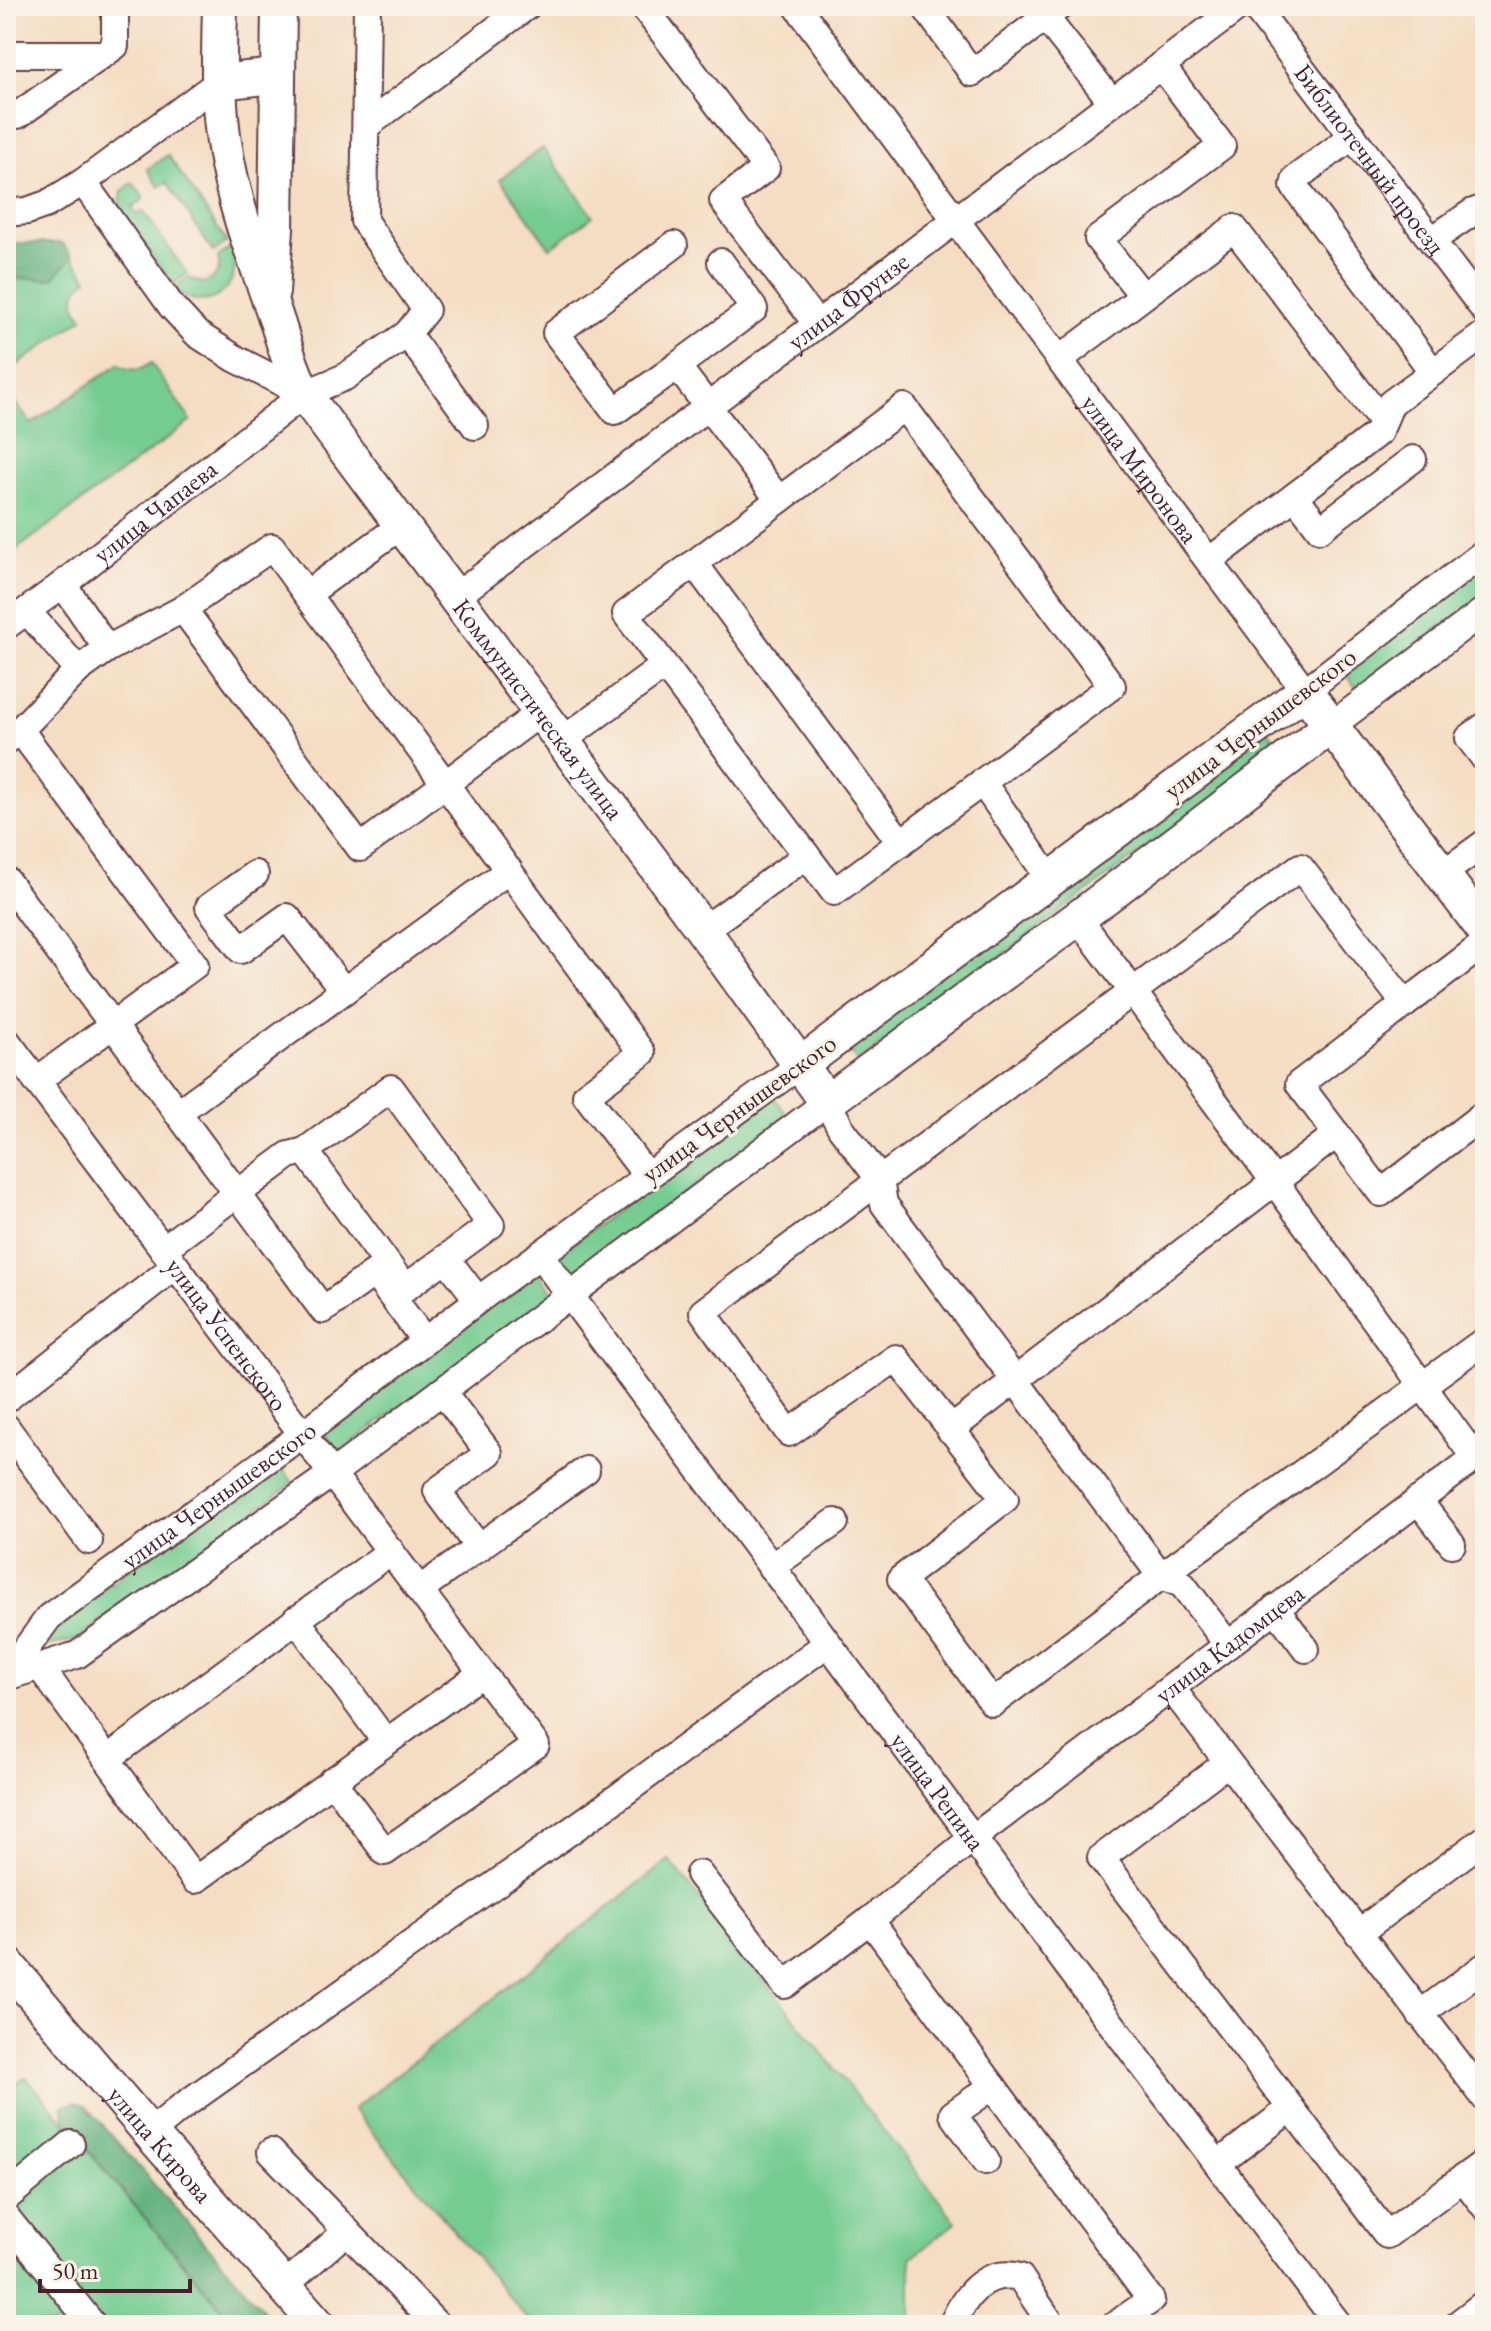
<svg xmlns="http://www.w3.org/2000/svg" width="1491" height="2331" viewBox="0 0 1491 2331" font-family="'EB Garamond',serif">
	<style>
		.green { fill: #75cc91; stroke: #60765e; stroke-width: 2 }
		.forest { fill: #60b07b; stroke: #556853; stroke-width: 2 }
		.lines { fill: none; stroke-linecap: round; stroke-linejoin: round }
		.minor-casing { stroke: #643c42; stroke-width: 30 }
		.major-casing { stroke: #643c42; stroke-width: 38 }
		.minor { stroke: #fff; stroke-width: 26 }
		.major { stroke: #fff; stroke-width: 34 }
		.labels { text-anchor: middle; stroke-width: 6; stroke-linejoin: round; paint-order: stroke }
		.street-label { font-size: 26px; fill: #4a1f2b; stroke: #f7f3e8 }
	</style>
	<rect width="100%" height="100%" fill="#f7f3e8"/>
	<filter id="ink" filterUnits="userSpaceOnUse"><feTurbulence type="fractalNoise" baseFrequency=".0125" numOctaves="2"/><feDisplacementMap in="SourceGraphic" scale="16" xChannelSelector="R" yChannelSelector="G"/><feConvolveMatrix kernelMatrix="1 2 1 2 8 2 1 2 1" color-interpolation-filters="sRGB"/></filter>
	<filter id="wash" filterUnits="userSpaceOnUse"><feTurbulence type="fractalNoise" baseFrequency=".006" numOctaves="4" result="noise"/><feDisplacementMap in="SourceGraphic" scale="32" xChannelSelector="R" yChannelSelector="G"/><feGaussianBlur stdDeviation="1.8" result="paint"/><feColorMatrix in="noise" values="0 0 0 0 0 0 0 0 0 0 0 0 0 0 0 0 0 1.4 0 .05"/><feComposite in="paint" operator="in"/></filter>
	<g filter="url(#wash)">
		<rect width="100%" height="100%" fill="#f5ddc3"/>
		<path class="green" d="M543,148l50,68 -43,32 -50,-69z
			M168,155l59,87 -14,10 -46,-70 -8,5 -12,-18z
			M133,183l11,16 -12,9 5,7 6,-4 44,63 -15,10 -53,-76 3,-17z
			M6,243h56l26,36c-17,11 -16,25 -5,39l-77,55z
			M232,247c15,39 -29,74 -57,40l13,-9 14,5c14,-3 20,-13 16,-26z
			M151,363l40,58 -185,136v-168l25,35 88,-60c10,8 22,7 32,-1z
			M1485,562v33l-128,94 -15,-21z
			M1266,728l15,20 -423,314 -16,-21z
			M772,1095l16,21 -216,160 -15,-21z
			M538,1272l16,21 -216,160 -15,-22z
			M278,1462l15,21 -217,157 -36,7 21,-28z
			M669,1860l287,362 -45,36v57l-4,10h-375l-179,-216z
			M26,2077l209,248h-229v-234z"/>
		<path class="forest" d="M6,243h56l10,14 -20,22 -46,-1z
			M75,2102l11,4 190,219h-40l-170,-201 -4,-17z"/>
	</g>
	<g filter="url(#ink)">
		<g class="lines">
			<defs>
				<g id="minor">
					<path d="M643,6l123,162 -43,33 94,123"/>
					<path id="s1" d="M797,6l508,685 180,-139"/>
					<path d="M935,6l-7,5 44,62 88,-67"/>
					<path id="s2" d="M1254,6l231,305"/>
					<path d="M1045,17l67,85"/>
					<path d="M6,54h98"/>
					<path d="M6,115h12l97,-69v-40"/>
					<path d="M366,126l161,-120"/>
					<path d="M1353,136l-57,42 -2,8 139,186"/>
					<path d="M83,182l89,125 25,27 39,25 68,35"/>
					<path d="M6,213l21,-2 20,-7 36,-22 136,-100"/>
					<path d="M1432,240l41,-28 12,-4"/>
					<path d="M674,245l-118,88 59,78 62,-45 102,134"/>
					<path d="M1143,296l-45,-57 124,-93 -61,-81"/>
					<path d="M407,334l68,92"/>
					<path d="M1060,359l174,-131 149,195"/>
					<path d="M677,366l77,-57 -33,-47"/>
					<path d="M904,407l208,279 -278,206 -208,-278z"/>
					<path d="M1295,496l25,33 93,-70"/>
					<path d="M1209,561l170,-129 12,-29 94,-69"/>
					<path d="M694,563l207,280"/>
					<path d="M63,584l44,65"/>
					<path d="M307,594l95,-69"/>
					<path id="s3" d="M455,597l785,-591"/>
					<path d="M183,609l177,239 181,-136"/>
					<path d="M27,611l51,59"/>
					<path id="s4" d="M6,626l57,-42 241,-190 41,-17 62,-43 19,-24 -62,-89 3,-215"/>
					<path d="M1331,726l154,-116"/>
					<path d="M1485,726l-16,12 16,21"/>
					<path d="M20,730l175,235 -159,116"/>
					<path d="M563,740l101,-74"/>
					<path d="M6,741l14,-11 58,-60 29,-21 76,-40 89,-62 370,506 -56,42 61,81"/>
					<path d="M982,782l68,97"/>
					<path d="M255,874l-46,33 32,43 46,-33 57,74"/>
					<path d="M1442,874l43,-31"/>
					<path d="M6,880l317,430 51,-37 51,68"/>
					<path d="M1078,918l196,263 201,277"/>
					<path d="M703,930l103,-74"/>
					<path d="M1485,943l-80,61 -105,-137 -597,445 86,121 107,-75 109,141 -104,80 92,124 168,-127 324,-236"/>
					<path d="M1405,1004l-106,80 82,109 103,-79"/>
					<path id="s5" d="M6,1040l530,705 -151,107 -53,-72"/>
					<path d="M177,1113l332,-243"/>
					<path d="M163,1249l126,-94 16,-4"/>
					<path id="s6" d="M540,1255l527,710 272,360"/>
					<path d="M446,1258l-41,30 -100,-137 86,-63 100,137 -45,33 32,42"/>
					<path d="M442,1391l47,62 -52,38 42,57"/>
					<path d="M6,1399l169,-133"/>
					<path d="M6,1427l83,114"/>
					<path d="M950,1430l387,-296"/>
					<path d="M1418,1500l34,44"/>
					<path d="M771,1567l64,-45"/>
					<path d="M419,1590l167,-120"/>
					<path d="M1275,1608l31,41"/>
					<path d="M296,1619l89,122"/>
					<path d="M40,1667l155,213 286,-206"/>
					<path id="s7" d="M6,1676l43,-59 254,-183 175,-134 322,-235"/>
					<path d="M6,1677l71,-22 256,-182 494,-371 14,26 39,52 4,24 277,372 21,8 46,61"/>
					<path d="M1172,1689l313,409"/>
					<path d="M107,1759l284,-208"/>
					<path d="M1227,1763l-126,95 190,250"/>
					<path d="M699,1874l86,111 85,-65"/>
					<path d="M1358,1933l127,-94"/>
					<path d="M1420,2014l65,-48"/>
					<path d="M150,2133l30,-25 427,-303 221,-162"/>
					<path d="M271,2152l166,173"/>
					<path d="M986,2161l-33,-47 40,-28"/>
					<path d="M1485,2162l-22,16 22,29"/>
					<path d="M1219,2163l72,-55 96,127 76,-57"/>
					<path d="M6,2198l65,-54"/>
					<path d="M6,2217l87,108"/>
					<path d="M284,2286l63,-55"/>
					<path d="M952,2325c12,-28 32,-57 68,-48l32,48"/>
					<path id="s8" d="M1115,2325l36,-25 -281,-380 103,-82 512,-388"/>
				</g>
				<g id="major">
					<path id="s9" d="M220,6c-1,45 -3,91 4,136 8,56 27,107 46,159 12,32 18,63 34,93l399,536 124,172 251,-184 253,-192"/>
					<path d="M219,82l57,-6"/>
					<path d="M272,292l4,-64 3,-222"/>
					<path d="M800,1065l505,-374 180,240"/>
					<path id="s10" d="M6,1963l144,170 168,192"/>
					<path d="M1463,2325l22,-17"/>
				</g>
			</defs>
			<use href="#minor" class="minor-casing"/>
			<use href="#major" class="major-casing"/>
			<use href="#minor" class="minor"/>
			<use href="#major" class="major"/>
		</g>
	</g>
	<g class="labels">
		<g class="street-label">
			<text dy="9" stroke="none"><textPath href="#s2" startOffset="192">Библиотечный проезд</textPath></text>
			<text dy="9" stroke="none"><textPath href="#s3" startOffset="492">улица Фрунзе</textPath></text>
			<text dy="9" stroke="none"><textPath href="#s1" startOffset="576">улица Миронова</textPath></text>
			<text dy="9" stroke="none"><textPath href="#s4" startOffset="188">улица Чапаева</textPath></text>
			<text dy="9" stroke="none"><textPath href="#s9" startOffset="794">Коммунистическая улица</textPath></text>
			<text transform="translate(1260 723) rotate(-37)" y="9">улица Чернышевского</text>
			<text transform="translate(739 1108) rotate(-36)" y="9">улица Чернышевского</text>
			<text dy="9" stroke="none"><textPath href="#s5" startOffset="368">улица Успенского</textPath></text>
			<text dy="9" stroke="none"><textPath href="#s7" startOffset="282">улица Чернышевского</textPath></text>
			<text dy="9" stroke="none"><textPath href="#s8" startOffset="970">улица Кадомцева</textPath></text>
			<text dy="9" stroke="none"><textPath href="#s6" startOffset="668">улица Репина</textPath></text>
			<text dy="9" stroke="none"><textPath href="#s10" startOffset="238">улица Кирова</textPath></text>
		</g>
	</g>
	<rect width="1491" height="2331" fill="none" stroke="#f7f3e8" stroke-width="32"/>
	<path d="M40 2279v12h150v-12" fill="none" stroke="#4a1f2b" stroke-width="4"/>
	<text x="52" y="2279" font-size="24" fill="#4a1f2b" stroke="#f7f3e8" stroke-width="6" paint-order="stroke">50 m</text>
</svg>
